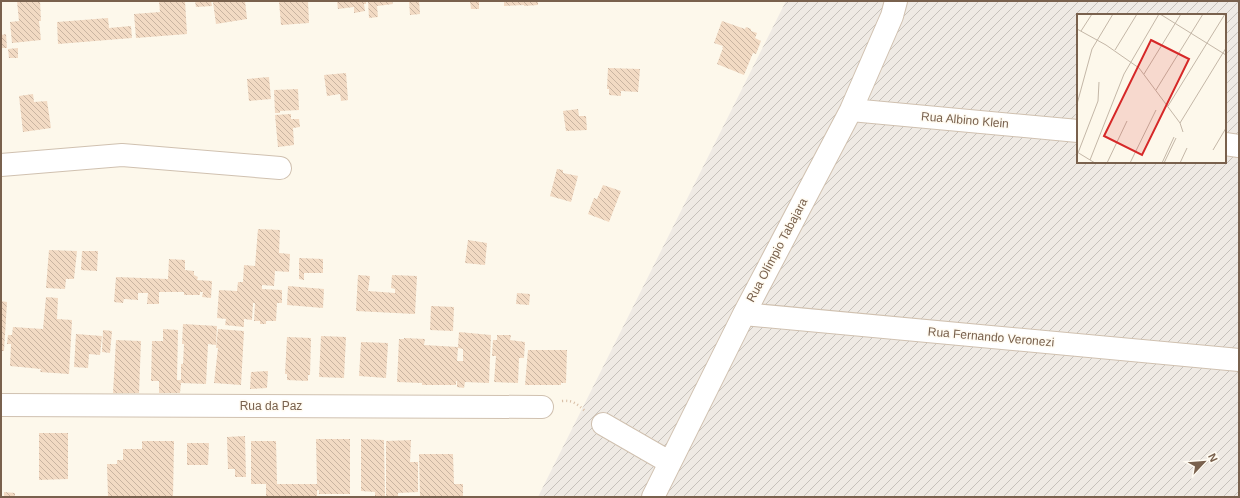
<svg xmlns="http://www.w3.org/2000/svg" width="1240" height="498" viewBox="0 0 1240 498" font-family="Helvetica,sans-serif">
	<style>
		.industrial { fill: url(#industrial-furrows); fill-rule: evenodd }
		.building { fill: url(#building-back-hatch); fill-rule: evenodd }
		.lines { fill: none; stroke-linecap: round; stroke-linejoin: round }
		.minor-casing { stroke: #d0c1b0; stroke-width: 24 }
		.path { stroke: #d8bea5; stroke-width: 2.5; stroke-dasharray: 1 3; stroke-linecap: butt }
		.minor { stroke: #fff; stroke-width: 22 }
		.labels { text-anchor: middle; stroke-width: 3; stroke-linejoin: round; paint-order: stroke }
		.street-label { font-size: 12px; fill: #79614d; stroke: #fffbf2 }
		.inset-road { fill: none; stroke: #c4b7a7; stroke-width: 1 }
		.view { fill: #d62828; fill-opacity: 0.15; stroke: #d62828; stroke-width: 2 }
		.inset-edge { fill: none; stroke: #79614d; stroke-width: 2 }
	</style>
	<defs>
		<pattern id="industrial-furrows" width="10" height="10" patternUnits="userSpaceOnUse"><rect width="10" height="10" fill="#efeae4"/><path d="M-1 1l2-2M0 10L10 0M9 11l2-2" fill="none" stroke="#c6c1bb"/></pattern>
		<pattern id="building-back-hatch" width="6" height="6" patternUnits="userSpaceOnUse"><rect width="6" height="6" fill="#f2dac3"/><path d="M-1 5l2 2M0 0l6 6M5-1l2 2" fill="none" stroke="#c9b4a1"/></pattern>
	</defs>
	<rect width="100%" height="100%" fill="#fdf8eb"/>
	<path class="industrial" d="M786,1h453v496h-701zM1078,15h147v147h-147z"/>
	<path class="building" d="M17,1h23l1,20h-2l2,19 -29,3 -2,-21 9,-1z
		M159,1h26l2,33 -51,4 -2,-24 26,-2z
		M195,1h16l1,5 -16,1z
		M219,1h26l2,18 -31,5 -3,-22z
		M279,1h29l1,22 -28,2z
		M337,1h29v3h-2l1,7 -11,2v-6l-16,2z
		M368,1h24l1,3 -16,2 1,11 -9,1z
		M409,1h10l1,13 -10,1z
		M470,1h9v8h-8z
		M504,1h34v4l-14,1v-1l-20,1z
		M108,18l1,10 22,-2 1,12 -74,6 -1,-22z
		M722,21l23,8 1,-2 5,2v2l6,2 -2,5 6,3 -5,13 -3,-1 -9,22 -27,-11 6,-16h-1l1,-2 -9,-3z
		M6,34l1,14h-6v-13z
		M18,48v10h-9l-1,-9z
		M608,68l32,1 -2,23 -17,-1v5l-12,-1v-6h-2z
		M346,73l2,27 -7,1 -1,-7 -13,2 -3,-21z
		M269,77l2,22 -22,2 -2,-22z
		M298,89l1,21 -19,1v2h-5l-1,-23z
		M33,94l1,8 13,-1 4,27 -28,4 -4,-36z
		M578,109l1,7h7l1,14 -21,1 -3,-20z
		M291,114v5h8l1,8 -7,1 1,17 -16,2 -3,-32z
		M557,169l6,1v3l15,3 -7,26 -21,-6z
		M603,185l18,6 -12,31 -21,-8 6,-16 3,1z
		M258,229l22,1 -1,23 11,1 -1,18 -14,-1 -1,15 -12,-1v4l20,1v13h-5l-1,18h-10v3h-6v-3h-6l1,-18h-2l-1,17 -8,-1v8l-19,-2 1,-6 -9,-1 2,-28 18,1 1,-9h5l1,-17 11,1z
		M468,240l19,3 -2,22 -20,-2z
		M49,250l28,1 -3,28h-8l-1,10 -19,-1z
		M82,251h16l-1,20 -16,-1z
		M299,258l24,1v14h-19v7l-5,-1z
		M169,259l16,1v10l9,1v4l4,2 -1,3 15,1 -1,17 -9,-1 1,-5h-3v3h-16v-3h-25v12h-12l1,-11h-10v7l-14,-1 -1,4 -9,-1 2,-25 52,2z
		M358,275l12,1 -2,15 27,2v-4l-4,-1 1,-13 25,1 -2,38 -59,-3z
		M288,286l36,3 -1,19 -36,-3z
		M517,293l13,1 -1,11 -13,-1z
		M46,297l12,1 -1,21 15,1 -3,54 -29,-2 1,-3 -31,-3 1,-22h-4l1,-9h4l1,-8 30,2z
		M1,301l6,1 -3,49h-3z
		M431,306l23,1 -1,24 -23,-1z
		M183,324l34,2 -1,19 -8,-1 -2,40 -25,-1 -1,10h-21v-12h-8l1,-40h11v-12l15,1 -1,50h4v-16h2l1,-20h-2z
		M218,329l26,2 -3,54 -27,-2 4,-35h-2z
		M103,330l9,1 -2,22 -8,-1z
		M459,332l32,3 -2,48 -24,-1 -1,6 -7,-1v-6h-1v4h-34v-2l-25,-1 2,-43h5v-1l21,1 -1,6 34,2zM458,348l5,1v12h-6z
		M76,334l26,2 -2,19 -11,-1 -1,14 -14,-1z
		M497,335h14l-1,5 15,2 -1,16h-5l-1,25 -24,-1 2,-26h-4l1,-16h4z
		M321,336l25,1 -2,41 -25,-1z
		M287,337l24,1 -1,37h-2v6l-21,-1v-6h-2z
		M116,340l25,1 -2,52h-26z
		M361,342l27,1 -2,35 -27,-2z
		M528,350h39l-1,33h-5v2h-36z
		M268,371l-1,17 -17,1 1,-17z
		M39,433h29v46l-29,1z
		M245,436l1,41h-11v-8h-7l-1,-32z
		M316,439h34v55h-31v-4h-2v7h-51v-13h-15v-43h25l1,43h40z
		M361,439l23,1 1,57h-10v-5l-14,-1z
		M411,440l-1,22h8v30l-20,1v4h-12v-56z
		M142,441h32l-1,56h-65l-1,-33h10v-4h6v-11h19z
		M187,443h22l-1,22h-21z
		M419,454h34l1,30h9v13h-43z
		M4,492l11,1v4h-11z"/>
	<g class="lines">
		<defs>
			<path id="minor" d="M851,110l227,21
				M1225,144l14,2
				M1,165l121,-10 158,13
				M744,314l495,46
				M1,405l541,2
				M603,424l66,38
				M653,497l91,-183 107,-204 41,-94 4,-15"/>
		</defs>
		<use href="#minor" class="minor-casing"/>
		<path class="path" d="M562,401c11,-1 15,3 23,10"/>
		<use href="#minor" class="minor"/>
	</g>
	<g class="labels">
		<g class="street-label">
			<text transform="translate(965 120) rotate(5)" y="4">Rua Albino Klein</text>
			<text transform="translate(777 250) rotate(-62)" y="4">Rua Olímpio Tabajara</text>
			<text transform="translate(991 337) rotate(5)" y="4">Rua Fernando Veronezi</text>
			<text x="271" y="410">Rua da Paz</text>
		</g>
	</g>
	<g transform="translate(1077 14)">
		<rect width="149" height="149" fill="#fdf8eb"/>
		<path class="inset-road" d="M83,0l66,41M0,15l29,16 33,23 41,55 3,9M4,17l11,-17M38,36l22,-36M67,60l37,-60M79,76l47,-76M0,90l15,-55 21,-35M91,92l57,-92M103,109l46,-75M136,136l13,-22M0,138l18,11M1,139l20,-52 1,-19M13,146l34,-86 35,-60M30,149l20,-42M53,149l26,-53M85,149l12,-26M87,149l12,-25M103,149l7,-15"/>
		<path class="view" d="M74,26l38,19 -47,96 -38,-19z"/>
		<rect width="149" height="149" class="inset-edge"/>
	</g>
	<rect width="1240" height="498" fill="none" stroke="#79614d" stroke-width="4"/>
	<g transform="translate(1204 462) rotate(64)" stroke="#fffbf2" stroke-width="3" paint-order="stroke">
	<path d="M0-3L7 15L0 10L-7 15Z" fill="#79614d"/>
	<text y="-6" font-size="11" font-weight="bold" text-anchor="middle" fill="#79614d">N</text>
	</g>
</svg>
